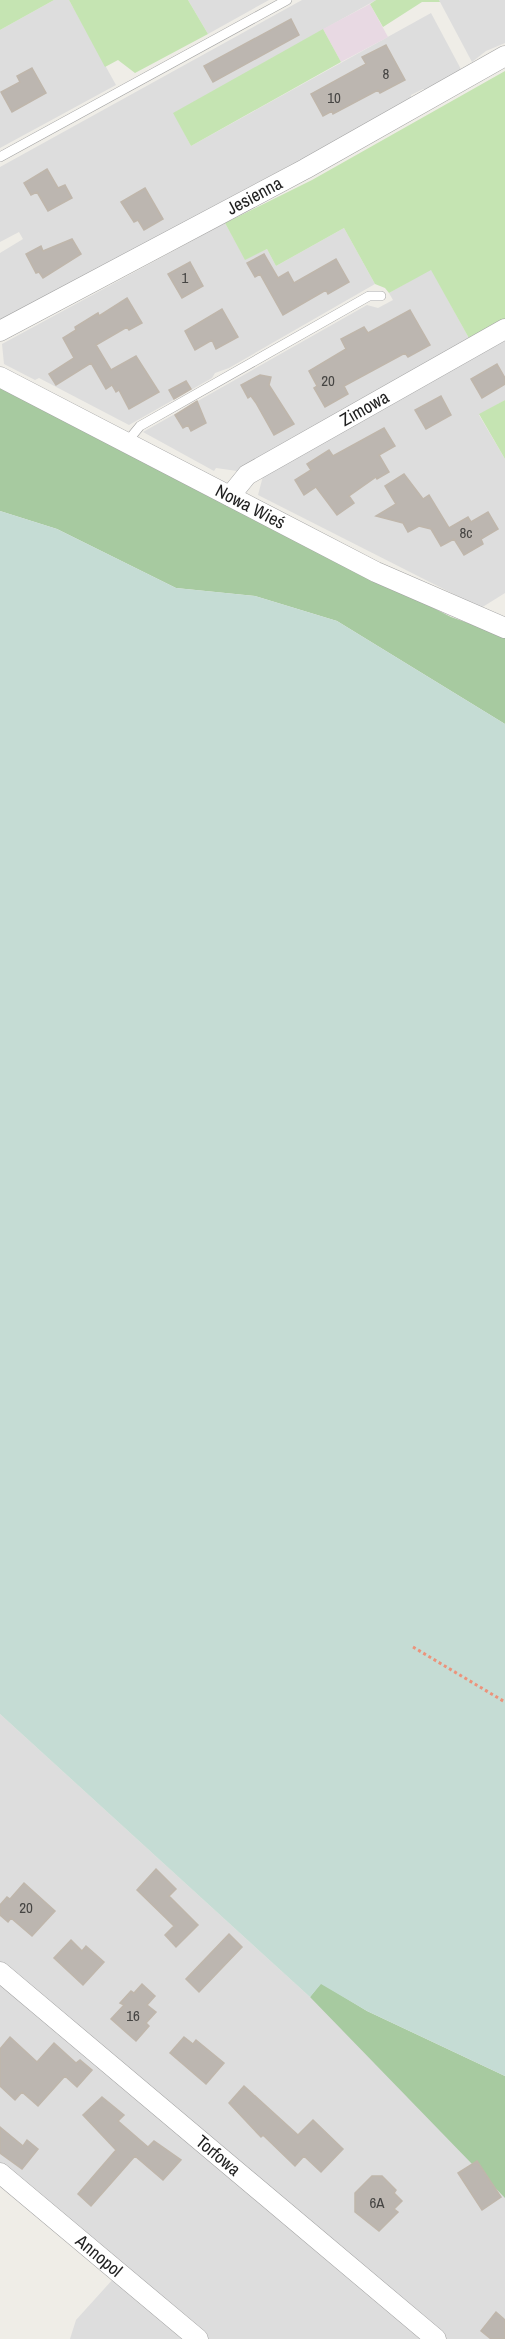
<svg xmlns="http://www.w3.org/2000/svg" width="505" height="2339" viewBox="0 0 505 2339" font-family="'Archivo Narrow',sans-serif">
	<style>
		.residential { fill: #ddd }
		.industrial { fill: #e8d9e3 }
		.grass { fill: #c5e4b2 }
		.forest { fill: #a7caa0 }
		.wetland { fill: #c5dcd4 }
		.building { fill: #bcb6b0; stroke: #bfb6ab; stroke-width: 1.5 }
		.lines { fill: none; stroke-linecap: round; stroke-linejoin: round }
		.lane-casing { stroke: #a3a3a3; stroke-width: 10 }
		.street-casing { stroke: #a3a3a3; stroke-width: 21 }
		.path { stroke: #ec937b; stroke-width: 3; stroke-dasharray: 3 3; stroke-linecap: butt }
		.lane { stroke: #fff; stroke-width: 9 }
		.street { stroke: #fff; stroke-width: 20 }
		.labels { text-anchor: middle; stroke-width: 4.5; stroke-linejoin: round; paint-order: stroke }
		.number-label { font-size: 15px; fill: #464543 }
		.street-label { font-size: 18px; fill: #1f1f1f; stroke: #fff }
	</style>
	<rect width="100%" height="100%" fill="#efede7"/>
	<path class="residential" d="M54,0h15l47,85 -116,63v-118z
		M188,0h81l-61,34z
		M302,0h74l-202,113 17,33 240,-133 32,60 -33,19 -7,-3 -12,6 -1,8 -114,63 -2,-3 -294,159v-69l23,-14 -4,-7 -19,10v-75z
		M439,0h66v43l-19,8 -14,11z
		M225,223l20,36 22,-10 9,17 68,-38 31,56 -146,84 -14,5 -3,5 -83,47 -90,-47 -4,2 -31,-16 -2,-20z
		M431,269l39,71 -233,131 -21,-3 -2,3 -71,-39 224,-127 11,3 15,-8 -4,-7z
		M505,338v62l-26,15 26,44v134l-24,15 -223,-113 5,-19z
		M0,1714l310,283 195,153v189h-435l6,-19 47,-52 -123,-101z"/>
	<path class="industrial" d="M370,4l18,33 -47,25 -18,-33z"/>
	<path class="grass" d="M0,0h54l-54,30z
		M69,0h119l20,34 -73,39 -17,-13 -13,7z
		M376,0h63l1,2h-18l-39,25 -13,-23z
		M323,29l18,33 -150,84 -18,-33z
		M505,71v249l-35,20 -39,-70 -42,23 -4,-5 -10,-4 -31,-56 -68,38 -9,-17 -22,11 -20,-37 87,-43z
		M505,400v59l-26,-45z"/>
	<path class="forest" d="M0,387l451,230 54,19v88l-168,-103 -82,-25 -79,-8 -119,-59 -57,-18z
		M321,1983l46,28 138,65v122l-195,-201z"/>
	<path class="wetland" d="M0,511l57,18 119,59 79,8 82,25 168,103v1352l-138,-65 -46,-27 -11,13 -310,-283z"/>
	<path class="building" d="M291,19l8,16 -86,47 -9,-16z
		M386,45l19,35 -25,13 -2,-3 -45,24 -1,-3 -9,5 -12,-22 55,-30 -4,-7z
		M32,68l14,25 -34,19 -11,-20 19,-10 -3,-6z
		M47,169l11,19 7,-3 7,13 -24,13 -11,-19 -6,3 -7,-12z
		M145,188l18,31 -19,11 -6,-10 -4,2 -13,-20z
		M72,239l9,15 -38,24 -4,-6 -3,1 -10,-19 15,-8 2,5z
		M264,254l14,24 10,-6 6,11 42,-24 13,23 -21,12 -2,-4 -43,25 -23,-41 -5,3 -8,-14z
		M190,262l13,24 -21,12 -14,-24z
		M127,298l15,25 -13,7 -2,-3 -31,18 15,25 25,-14 23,36 -30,17 -10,-19 -3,2 -4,-7 -6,4 -15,-26 -35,22 -7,-11 25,-16 -11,-20 13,-8 -1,-3 23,-14 1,3z
		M222,309l16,28 -22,12 -4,-9 -17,10 -10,-19z
		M410,310l20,35 -22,12 -3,-4 -61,33 4,8 -23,13 -11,-19 3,-2 -8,-15 37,-22 -5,-10 23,-12 4,6z
		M497,364l8,14v6l-23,14 -11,-19z
		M260,375l11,2 -2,8 25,39 -20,11 -18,-32 -5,-7 -3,2 -7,-13z
		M186,381l5,8 -17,10 -5,-9z
		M441,396l10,19 -25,14 -11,-19z
		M197,401l9,22 -15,8 -3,-6 -5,3 -8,-13z
		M384,428l11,18 -16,9 10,17 -12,7 -1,-2 -27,19 5,7 -17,12 -21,-28 -12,8 -9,-15 16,-10 -4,-6 22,-14 4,6z
		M404,474l19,25 6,-4 20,33 19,-11 3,5 17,-10 10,17 -17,10 2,5 -19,11 -10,-16 -13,7 -10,-17 -12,-3 -11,6 -5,-9 -27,-7 20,-12 -11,-18z
		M156,1869l20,20 -7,7 29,29 -22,22 -11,-12 9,-9 -37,-36z
		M24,1883l31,28 -23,25 -21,-18 -3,4 -8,-7v-10l7,-8 3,2z
		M229,1934l13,13 -43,45 -13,-13z
		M71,1940l11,11 4,-5 18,16 -21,23 -29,-27z
		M142,1984l13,12 -8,9 9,7 -10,11 3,3 -13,15 -25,-22 13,-14 -4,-2 11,-12 3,2z
		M10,2037l27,25 17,-19 22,20 4,-3 12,10 -15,17 -12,-11 -27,30 -16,-14 -7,8 -15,-14v-37z
		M184,2037l9,7 3,-4 28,23 -18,21 -36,-31z
		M244,2086l54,49 15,-15 30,29 -22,23 -17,-16 -9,10 -32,-31 -2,2 -32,-34z
		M102,2097l22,18 -6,6 30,26 6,-6 27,19 -18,20 -28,-24 -44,50 -13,-12 38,-44 -33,-35z
		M0,2127l23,19 4,-6 11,9 -16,20 -22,-16z
		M477,2161l24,36 -19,13 -24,-37z
		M372,2176h10l14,14 -2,3 8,8 -8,8 4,3 -19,19 -24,-19v-19z
		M496,2312l9,8v19h-14l-10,-8z"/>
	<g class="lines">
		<defs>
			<path id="lane" d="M0,157l287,-157
				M126,443l14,-17 229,-130h12"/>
			<g id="street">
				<path id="s1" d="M0,331l305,-162 200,-113"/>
				<path id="s2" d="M0,377l376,195 129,56"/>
				<path id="s3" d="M230,496l17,-21 258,-146"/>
				<path id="s4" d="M0,1972l436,367"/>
				<path id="s5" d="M0,2173l198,166"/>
			</g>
		</defs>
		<use href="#lane" class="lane-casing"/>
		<use href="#street" class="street-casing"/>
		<path class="path" d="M413,1647l92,55"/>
		<use href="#lane" class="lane"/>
		<use href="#street" class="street"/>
	</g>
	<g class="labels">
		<g class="number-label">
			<text x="386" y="79">8</text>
			<text x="334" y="103">10</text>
			<text x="185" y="283">1</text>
			<text x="328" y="386">20</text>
			<text x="466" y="538">8c</text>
			<text x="26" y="1913">20</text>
			<text x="133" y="2021">16</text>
			<text x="377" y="2208">6A</text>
		</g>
		<g class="street-label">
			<text dy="6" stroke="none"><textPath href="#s1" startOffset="288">Jesienna</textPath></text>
			<text dy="6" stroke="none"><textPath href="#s3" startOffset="162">Zimowa</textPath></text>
			<text dy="6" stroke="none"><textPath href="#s2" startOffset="282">Nowa Wieś</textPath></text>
			<text dy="6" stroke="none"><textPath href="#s4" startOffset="285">Torfowa</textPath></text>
			<text dy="6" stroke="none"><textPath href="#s5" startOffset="129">Annopol</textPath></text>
		</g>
	</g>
</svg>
